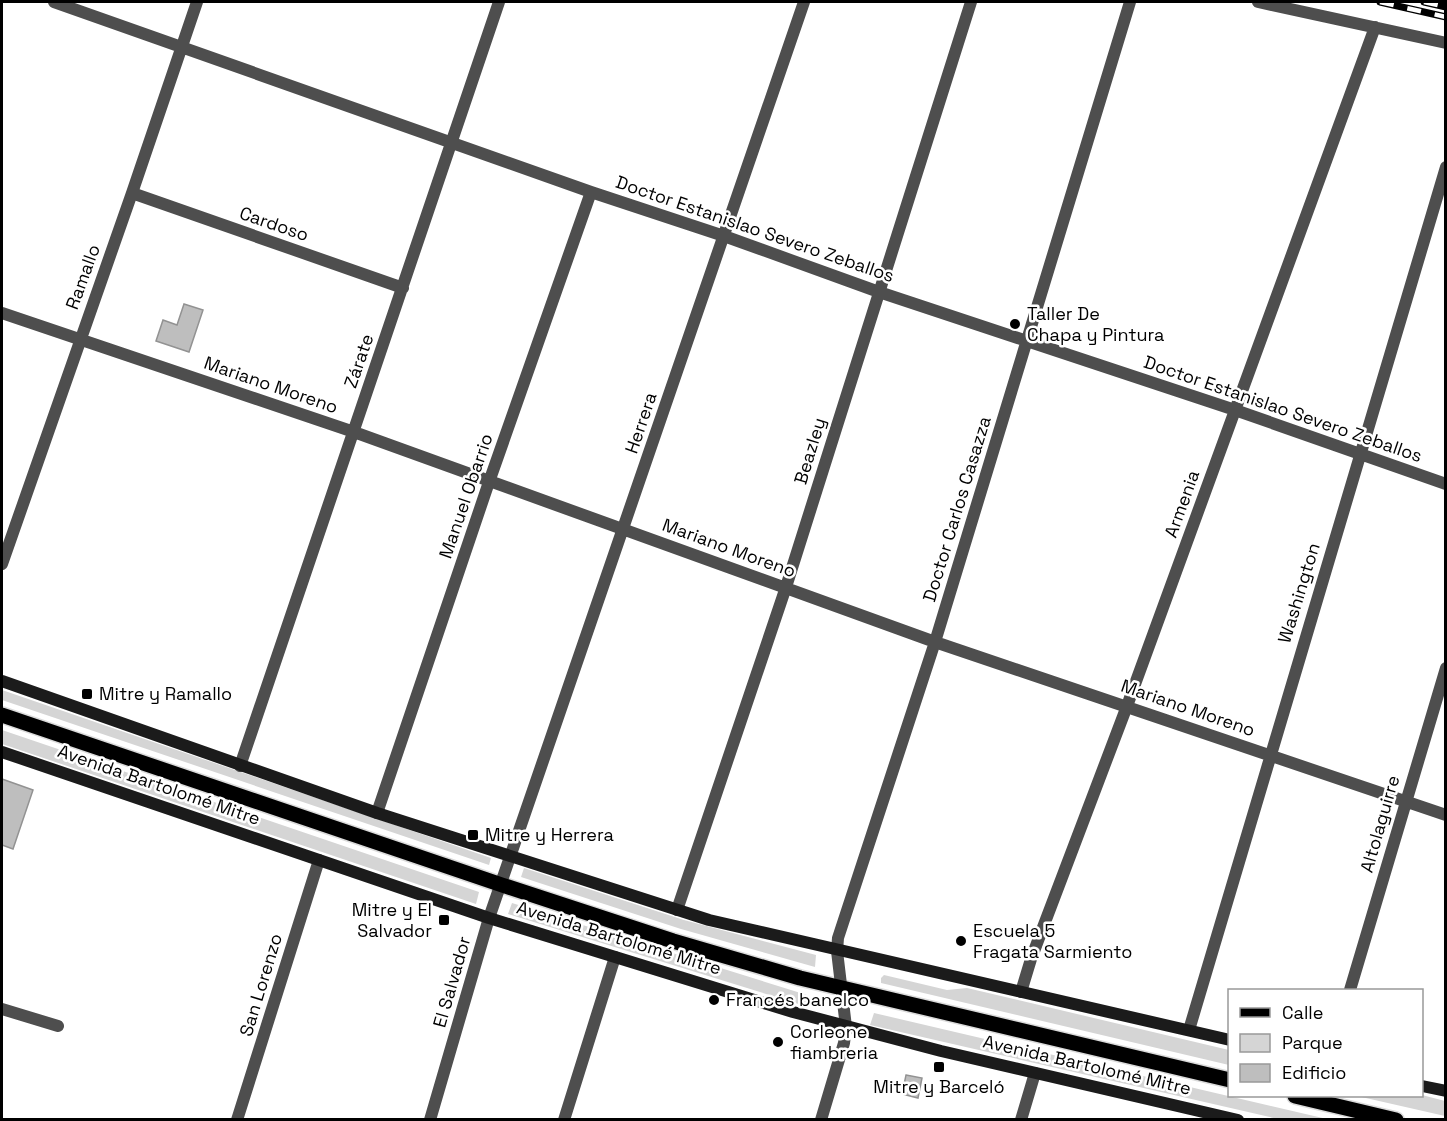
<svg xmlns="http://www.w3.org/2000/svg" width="1447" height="1121" viewBox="0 0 1447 1121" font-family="'Space Grotesk',sans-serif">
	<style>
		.green { fill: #d5d5d5 }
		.building { fill: #bebebe; stroke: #929292; stroke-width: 1.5 }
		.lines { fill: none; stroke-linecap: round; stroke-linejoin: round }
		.primary-casing { stroke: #dbdbdb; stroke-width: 18 }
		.street { stroke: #4e4e4e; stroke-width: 12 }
		.secondary { stroke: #1b1b1b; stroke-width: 12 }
		.primary { stroke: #000; stroke-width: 15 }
		.rail-casing { stroke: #000; stroke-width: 7 }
		.rail { stroke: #fff; stroke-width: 4.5; stroke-dasharray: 14; stroke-linecap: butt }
		.poi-dot { fill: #000; stroke: #fff; stroke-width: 2 }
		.labels { text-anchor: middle; stroke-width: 5; stroke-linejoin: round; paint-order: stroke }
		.street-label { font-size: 18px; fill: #000; stroke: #fff }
		.poi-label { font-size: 18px; fill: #000; stroke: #fff; text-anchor: start }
	</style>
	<rect width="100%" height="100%" fill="#fff"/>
	<path class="green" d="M2,690l489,168 -2,7 -487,-165z
		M2,730l477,162 -3,12 -474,-160z
		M524,868l160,52 132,35 -1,12 -134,-38 -160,-52z
		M512,903l295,92 -2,11 -297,-92z
		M884,975l63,15 20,-2 262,62v15l-348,-82v-5z
		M874,1013l453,106h-49l-408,-94z
		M1422,1095l23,6v15l-88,-20z"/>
	<path class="building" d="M184,304l19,6 -14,42 -33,-11 7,-21 14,5z
		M2,779l31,11 -20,59 -11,-4z
		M906,1075l16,3 -4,20 -16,-4z"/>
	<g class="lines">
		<defs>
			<path id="primary" d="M2,715l500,170 171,56 127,37 430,102
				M1295,1096l101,24"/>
		</defs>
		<use href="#primary" class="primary-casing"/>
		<path class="street" d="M54,2l537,190 133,44 155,56 356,118 211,74
			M1258,2l188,41
			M132,193l271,95
			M2,313l352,119 581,210 511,173
			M2,564l130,-371 65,-191
			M240,766l259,-764
			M377,813l112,-331 102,-290
			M677,910l109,-323 185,-585
			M1350,990l96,-322
			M1021,992l10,-33 96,-253 248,-679
			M2,1009l56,17
			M1189,1030l257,-863
			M237,1120l82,-260
			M430,1120l59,-202 315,-916
			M564,1120l51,-163
			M821,1120l23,-77 2,-16 -9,-76 1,-13 97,-296 195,-640
			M1021,1120l14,-47"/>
		<path class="secondary" d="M2,681l375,132 332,107 521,120
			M2,752l487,166 304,94 148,39 297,69
			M1422,1086l24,5"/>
		<use href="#primary" class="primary"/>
		<defs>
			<path id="rail" d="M1380,2l66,15
				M1424,2l22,5"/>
		</defs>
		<use href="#rail" class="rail-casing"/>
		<use href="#rail" class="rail"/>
	</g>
	<g class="poi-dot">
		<circle cx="1015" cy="324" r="6"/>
		<rect x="81" y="688" width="12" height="12" rx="3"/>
		<rect x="467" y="829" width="12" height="12" rx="3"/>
		<rect x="438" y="914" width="12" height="12" rx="3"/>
		<circle cx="961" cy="941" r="6"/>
		<circle cx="714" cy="1000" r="6"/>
		<circle cx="778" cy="1042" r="6"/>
		<rect x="933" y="1061" width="12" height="12" rx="3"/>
	</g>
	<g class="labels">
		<g class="street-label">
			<text transform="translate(274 224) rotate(19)" y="6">Cardoso</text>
			<text transform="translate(755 229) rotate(19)" y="6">Doctor Estanislao Severo Zeballos</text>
			<text transform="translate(83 277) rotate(-70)" y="6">Ramallo</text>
			<text transform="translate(359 361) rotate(-71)" y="6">Zárate</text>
			<text transform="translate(271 385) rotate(19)" y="6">Mariano Moreno</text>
			<text transform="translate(1283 409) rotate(19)" y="6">Doctor Estanislao Severo Zeballos</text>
			<text transform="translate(641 423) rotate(-71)" y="6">Herrera</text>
			<text transform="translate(810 451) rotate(-73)" y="6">Beazley</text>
			<text transform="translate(466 496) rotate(-71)" y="6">Manuel Obarrio</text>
			<text transform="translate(1182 504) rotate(-70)" y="6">Armenia</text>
			<text transform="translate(957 509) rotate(-73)" y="6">Doctor Carlos Casazza</text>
			<text transform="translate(729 548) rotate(20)" y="6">Mariano Moreno</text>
			<text transform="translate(1299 593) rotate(-73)" y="6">Washington</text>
			<text transform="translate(1188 708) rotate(19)" y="6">Mariano Moreno</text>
			<text transform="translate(159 785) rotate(19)" y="6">Avenida Bartolomé Mitre</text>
			<text transform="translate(1380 824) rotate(-74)" y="6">Altolaguirre</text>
			<text transform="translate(619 938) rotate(17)" y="6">Avenida Bartolomé Mitre</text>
			<text transform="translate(452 982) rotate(-74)" y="6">El Salvador</text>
			<text transform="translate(261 985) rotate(-73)" y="6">San Lorenzo</text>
			<text transform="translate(1087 1065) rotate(13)" y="6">Avenida Bartolomé Mitre</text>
		</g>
		<g class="poi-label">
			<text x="1027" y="320">Taller De<tspan x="1027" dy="21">Chapa y Pintura</tspan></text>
			<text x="99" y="700">Mitre y Ramallo</text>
			<text x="485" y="841">Mitre y Herrera</text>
			<text x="432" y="916" text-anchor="end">Mitre y El<tspan x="432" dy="21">Salvador</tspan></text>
			<text x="973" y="937">Escuela 5<tspan x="973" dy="21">Fragata Sarmiento</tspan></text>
			<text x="726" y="1006">Francés banelco</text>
			<text x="790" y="1038">Corleone<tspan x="790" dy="21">fiambreria</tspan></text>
			<text x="939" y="1093" text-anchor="middle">Mitre y Barceló</text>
		</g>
	</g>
	<rect width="1447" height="1121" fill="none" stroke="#000000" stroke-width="6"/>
	<rect x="1228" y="989" width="195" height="108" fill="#ffffff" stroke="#999999" stroke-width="1.5"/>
	<rect x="1240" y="1008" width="30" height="9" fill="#000000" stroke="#999999" stroke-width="1.5"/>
	<text x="1282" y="1019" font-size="18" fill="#000000">Calle</text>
	<rect x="1240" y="1034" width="30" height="18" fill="#d5d5d5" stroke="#999999" stroke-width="1.5"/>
	<text x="1282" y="1049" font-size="18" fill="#000000">Parque</text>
	<rect x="1240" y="1064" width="30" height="18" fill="#bebebe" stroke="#999999" stroke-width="1.5"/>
	<text x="1282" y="1079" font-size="18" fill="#000000">Edificio</text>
</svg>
